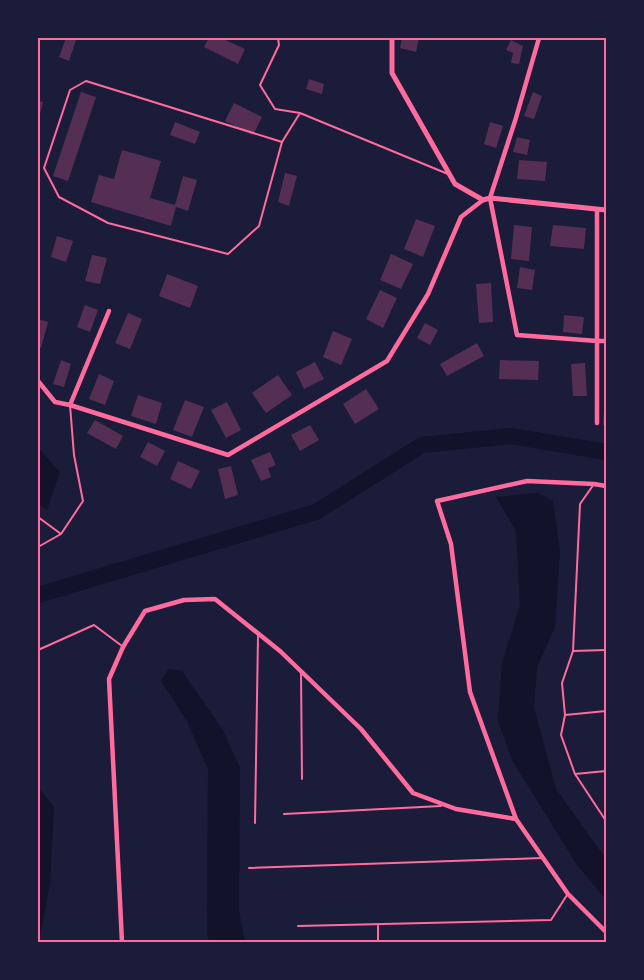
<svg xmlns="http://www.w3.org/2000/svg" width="644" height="980" viewBox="0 0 644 980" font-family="Manrope,sans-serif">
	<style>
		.water { fill: #12122b }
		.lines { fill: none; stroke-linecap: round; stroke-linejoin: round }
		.river { stroke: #12122b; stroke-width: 16 }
		.building { fill: #542f53 }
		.service { stroke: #ff6b9d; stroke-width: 2 }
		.minor { stroke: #ff6b9d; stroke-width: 4.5 }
		.tertiary { stroke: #ff6b9d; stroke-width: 5 }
		.neatline { fill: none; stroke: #ff6b9d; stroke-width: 2 }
	</style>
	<rect width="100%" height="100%" fill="#1b1b3a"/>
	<path class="water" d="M38,448l22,24 -13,38 -9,-6z
		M538,493l15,8 7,51 -5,75 -18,40 -3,40 22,82 50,70v41l-29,-35 -65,-105 -14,-39 4,-58 18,-58 -4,-74 -20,-34z
		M168,669l14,2 41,59 17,38 -1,143 6,31h-35l-3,-7 1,-166 -21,-48 -26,-40z
		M38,787l16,20 -4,76 -11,59h-1z"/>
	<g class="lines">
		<path class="river" d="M38,595l278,-83 106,-67 89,-9 95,16"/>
	</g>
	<path class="building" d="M66,38l10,2 -7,21 -10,-4z
		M209,38h12l24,11 -7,15 -34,-17z
		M402,38h17l-3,14 -16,-4z
		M511,40l12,6 -4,18 -8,-1 2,-10 -7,-3z
		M309,79l15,5 -2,10 -16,-5z
		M81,92l15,5 -28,84 -15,-5z
		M533,92l9,4 -8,23 -10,-3z
		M38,101l5,1 -5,20z
		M234,103l28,14 -9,18 -28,-14z
		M175,122l25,10 -5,12 -25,-9z
		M490,122l13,4 -7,22 -12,-4z
		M517,137l13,3 -3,15 -14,-3z
		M122,150l39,11 -11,37 25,7 8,-29 14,4 -9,31 -12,-4 -5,19 -80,-24 8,-27 15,4z
		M519,160l28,2 -2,19 -28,-2z
		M285,173l12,3 -8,30 -11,-4z
		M416,219l19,7 -12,31 -19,-8z
		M514,225l18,2 -3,34 -18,-2z
		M553,225l33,3 -2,21 -34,-3z
		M604,230h2v25h-2z
		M57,236l16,5 -7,21 -15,-5z
		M391,254l22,10 -12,25 -21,-9z
		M92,255l15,3 -7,26 -15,-3z
		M520,267l15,3 -3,20 -15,-2z
		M167,274l31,12 -8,22 -31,-12z
		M491,283l2,39 -14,1 -3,-39z
		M604,288h2v24h-1z
		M380,290l17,8 -14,30 -17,-9z
		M85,305l13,5 -8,22 -13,-5z
		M128,313l14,6 -12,30 -15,-6z
		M564,315l20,2 -2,17 -19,-2z
		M38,319l10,3 -7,26 -3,-1z
		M425,323l13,7 -8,15 -13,-7z
		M333,331l19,8 -11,26 -18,-8z
		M477,343l7,13 -37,20 -7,-12z
		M61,360l10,4 -7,23 -11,-3z
		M500,360l39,1 -1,19 -39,-1z
		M315,362l9,17 -20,10 -8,-17z
		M585,363l2,33h-14l-2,-32z
		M99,374l15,7 -9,24 -16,-6z
		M278,375l14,20 -26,18 -14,-20z
		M366,389l13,20 -24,15 -12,-20z
		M138,395l24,8 -6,21 -25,-8z
		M185,400l19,7 -12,30 -19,-7z
		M227,402l14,28 -15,8 -15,-28z
		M604,411h2v15l-3,-1z
		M95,420l28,16 -7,13 -29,-16z
		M310,425l9,15 -19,11 -9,-16z
		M148,442l17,9 -8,15 -17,-9z
		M270,452l6,13 -8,3 3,9 -10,4 -10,-21z
		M178,461l22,10 -9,18 -21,-10z
		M231,466l7,29 -13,4 -7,-30z"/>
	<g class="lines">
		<path class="service" d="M278,38l1,7 -19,40 15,24 25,4
			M282,142l-196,-61 -16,9 -26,78 15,29 49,26 120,31 31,-28 23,-84 18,-29 148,61
			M594,484l-14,20 -7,147 33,-1
			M38,517l23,17
			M38,547l23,-13 22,-33 -9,-46 -4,-50
			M38,650l56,-25 28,21
			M573,651l-11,32 3,32 41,-4
			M301,672l1,107
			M565,715l-4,20 14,39 31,-3
			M575,774l31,47
			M284,814l157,-8
			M255,823l3,-187
			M249,868l293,-10
			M298,926l253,-6 16,-25
			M378,942v-17"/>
		<path class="minor" d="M539,38l-24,83 -25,77 27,137 80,6v-131
			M38,381l17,21 15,3 158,50 159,-94 41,-67 33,-77 22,-17
			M70,405l39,-94
			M597,423v-82h9
			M606,486l-12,-2 -67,-3 -90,20 14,43 19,148 46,127 52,75 38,38
			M122,942l-13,-263 14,-32 22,-36 39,-11 31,-1 65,52 81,78 52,64 43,16 60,10"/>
		<path class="tertiary" d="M392,38v35l63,111 28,16 7,-2 116,12"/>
	</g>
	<rect width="644" height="980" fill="none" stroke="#1b1b3a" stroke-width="78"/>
	<rect x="39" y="39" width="566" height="902" class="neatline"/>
</svg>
